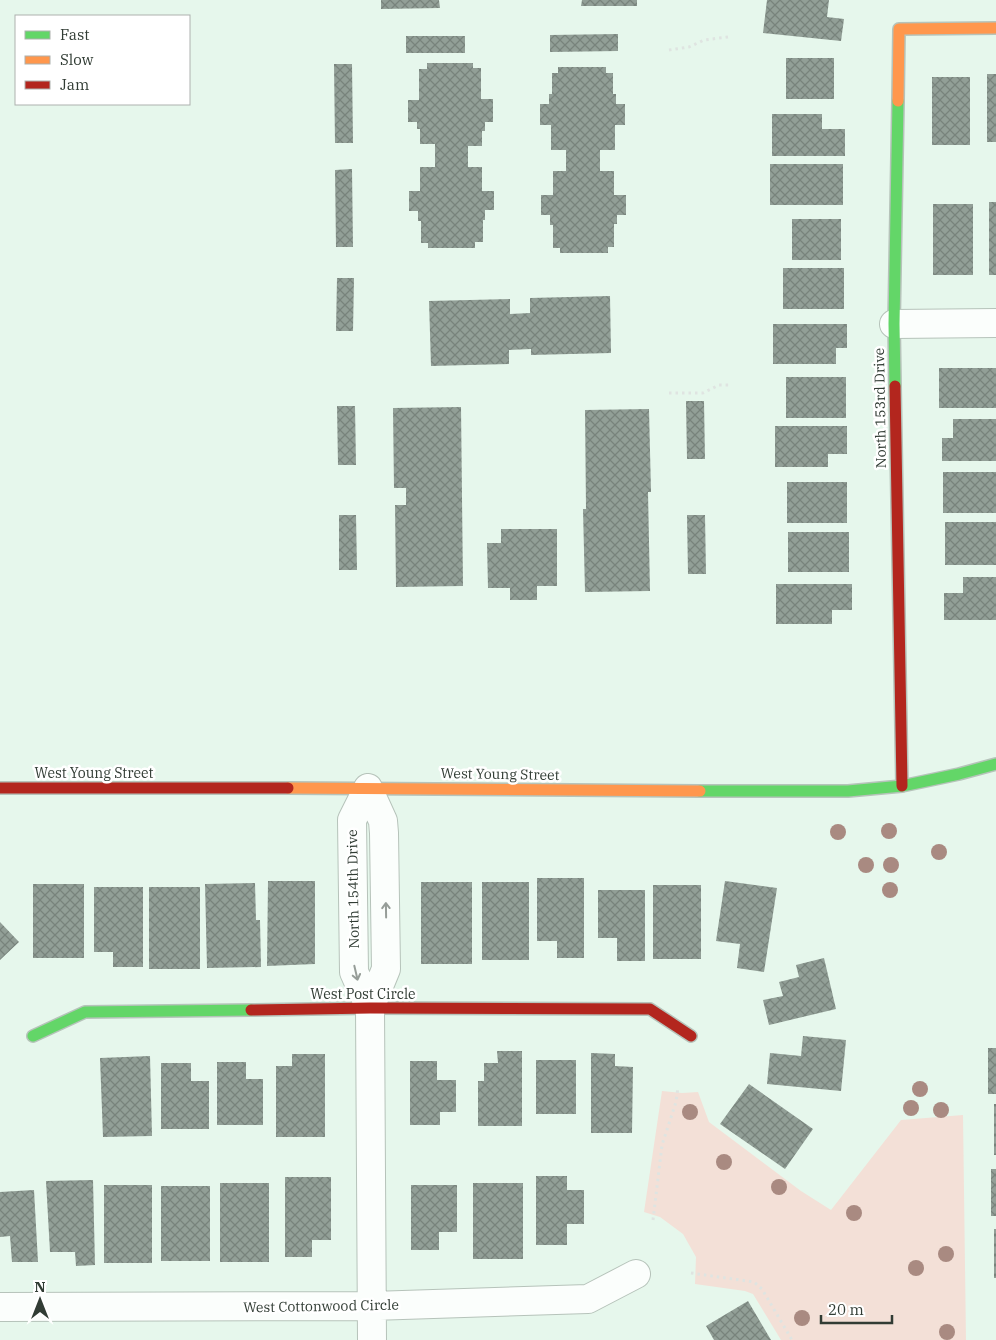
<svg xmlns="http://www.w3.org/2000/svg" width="996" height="1340" viewBox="0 0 996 1340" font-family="'IBM Plex Serif',serif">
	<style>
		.green { fill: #f3e0d7 }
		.building { fill: url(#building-cross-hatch) }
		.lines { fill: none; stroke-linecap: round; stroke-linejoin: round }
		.street-casing { stroke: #b6c3ba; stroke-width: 30 }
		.fast-casing { stroke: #b6c3ba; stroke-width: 14 }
		.slow-casing { stroke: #b6c3ba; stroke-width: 14 }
		.jam-casing { stroke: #b6c3ba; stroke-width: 14 }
		.path { stroke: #dfe4e1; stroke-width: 3; stroke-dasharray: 2.5 4; stroke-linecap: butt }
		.street { stroke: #fbfefc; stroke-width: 28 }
		.fast { stroke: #63d668; stroke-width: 11 }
		.slow { stroke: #ff974d; stroke-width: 11 }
		.jam { stroke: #b3261e; stroke-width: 11 }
		.tree { fill: #a98a81 }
		.oneway { stroke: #969d98 }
		.labels { text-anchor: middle; stroke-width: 5; stroke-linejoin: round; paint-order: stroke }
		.street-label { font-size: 14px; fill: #313c34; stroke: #fff }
	</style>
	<defs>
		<pattern id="building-cross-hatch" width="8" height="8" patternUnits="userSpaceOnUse" patternTransform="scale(1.25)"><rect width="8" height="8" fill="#929f97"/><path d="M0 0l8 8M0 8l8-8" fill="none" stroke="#78837c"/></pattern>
	</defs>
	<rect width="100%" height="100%" fill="#e6f7ec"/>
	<path class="green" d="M662,1091l20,2 16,-1 11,30 92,69 30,19 70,-90 62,-5 3,225h-185l-28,-46 -8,-3 -50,-7 1,-27 -13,-23 -23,-17 -16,-5z"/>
	<path class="building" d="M381,0h58l1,8 -59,1z
		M582,0h55v6h-56z
		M767,0h62l-2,17 17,2 -3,22 -78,-8z
		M618,34v17l-68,1v-17z
		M406,36h59v17h-59z
		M786,58h48v41h-48z
		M427,63h46v5h8v31h12v23h-8v9h-3v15h-14v21h14v24h12v19h-9v10h-2v22h-8v6h-47v-5h-7v-22h-3v-10h-9v-20h11v-24h15v-23h-15v-15h-3v-7h-9v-22h11v-31h8z
		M334,64h18l1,79h-18z
		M558,67h48v6h7v21h3v10h9v21h-10v25h-15v21h14v24h12v20h-9v9h-3v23h-6v6h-48v-5h-7v-23h-3v-10h-9v-20h12v-24h13v-21h-15v-25h-11v-21h9v-10h3v-21h6z
		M987,74h9v68h-9z
		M932,77h38v68h-38z
		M772,114h50v15h23v27h-73z
		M770,164h73v41h-73z
		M352,169l1,78h-17l-1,-77z
		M989,202h7v73h-7z
		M933,204h40v71h-40z
		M792,219h49v41h-49z
		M783,268h61v41h-61z
		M337,278h17l-1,53h-17z
		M610,296l1,57 -80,2v-6l-22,1v14l-78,2 -2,-65 81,-2v15l20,-1v-15z
		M773,324h74v24h-11v16h-63z
		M939,368h57v40h-57z
		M786,377h60v41h-60z
		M686,401h18l1,58h-18z
		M337,406h18l1,59h-18z
		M461,407l2,179 -67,1 -1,-82h11v-17h-12l-1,-80z
		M649,409l2,83h-3l2,99 -65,1 -2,-83h3l-1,-99z
		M953,419h43v42h-54v-23h11z
		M775,426h72v28h-19v13h-53z
		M943,472h53v41h-53z
		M787,482h60v41h-60z
		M339,515h17l1,55h-18z
		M687,515h18l1,59h-18z
		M945,522h51v43h-51z
		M501,529h56v57h-20v14h-27v-12h-22l-1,-45h14z
		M788,532h61v40h-61z
		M963,577h33v43h-52v-27h19z
		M776,584h76v26h-20v14h-56z
		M537,878h47v80h-27v-17h-20z
		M268,881h47v83l-48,2z
		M725,881l52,7 -13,84 -27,-4 3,-24 -24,-3z
		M421,882h51v82h-51z
		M482,882h47v78h-47z
		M255,883l1,37h4l1,47 -54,1 -2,-84z
		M33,884h51v74h-51z
		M653,885h48v74h-48z
		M94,887h49v80h-30v-15h-19z
		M149,887h51v82h-51z
		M598,890h47v71h-28v-23h-19z
		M0,922l19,20 -19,18z
		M824,958l12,51 -67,16 -6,-25 20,-4 -4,-14 20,-5 -3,-12z
		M803,1036l43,4 -5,51 -74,-7 3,-31 31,3z
		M988,1048h8v46h-8z
		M497,1051h25v75h-44v-45h6v-18h14z
		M591,1053l24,1v12l18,1 -1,66h-41z
		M292,1054h33v83h-49v-71h16z
		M150,1056l2,80 -49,1 -3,-79z
		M536,1060h40v54h-40z
		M410,1061h27v19h19v32h-16v13h-30z
		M217,1062h29v17h17v46h-46z
		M161,1063h30v18h18v48h-48z
		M749,1084l64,45 -28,40 -65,-45z
		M994,1104h2v51h-2z
		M991,1169h5v47h-5z
		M536,1176h31v14h17v34h-17v21h-31z
		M285,1177h46v63h-19v17h-27z
		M93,1180l2,85 -19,1 -1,-14h-25l-4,-71z
		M220,1183h49v79h-49z
		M473,1183h50v76h-50z
		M104,1185h48v78h-48z
		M411,1185h46v47h-18v18h-28z
		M161,1186h49v75h-49z
		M34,1190l4,72h-26l-2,-26 -10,1v-45z
		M994,1229h2v49h-2z
		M748,1301l23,39h-57l-8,-14z"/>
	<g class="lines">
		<defs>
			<path id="street" d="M894,324l102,-1
				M368,788l-16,32 2,152 16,36 2,332
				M368,788l15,33 1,12 2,136 -16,39
				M0,1307l372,-1 216,-7 48,-25"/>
			<path id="fast" d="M895,386l-1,-62 4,-223
				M700,791h148l54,-5 57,-12 37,-10
				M33,1036l52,-24 166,-2"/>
			<path id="slow" d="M898,101l1,-72 97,-1
				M288,788l412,3"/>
			<path id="jam" d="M895,386l7,400
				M0,788h288
				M251,1010l119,-2 280,1 41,27"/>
		</defs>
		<use href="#street" class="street-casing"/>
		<use href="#fast" class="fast-casing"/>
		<use href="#slow" class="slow-casing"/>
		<use href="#jam" class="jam-casing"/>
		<path class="path" d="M669,50l20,-3 15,-7 24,-3
			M669,393h34l16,-8h12
			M653,1220l9,-75 14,-43 2,-15
			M691,1273l63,9 8,7 30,51"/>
		<use href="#street" class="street"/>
		<use href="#fast" class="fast"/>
		<use href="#slow" class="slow"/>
		<use href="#jam" class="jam"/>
	</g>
	<g class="tree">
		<circle cx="889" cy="831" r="8"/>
		<circle cx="838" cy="832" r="8"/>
		<circle cx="939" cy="852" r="8"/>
		<circle cx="866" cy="865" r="8"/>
		<circle cx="891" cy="865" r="8"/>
		<circle cx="890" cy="890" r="8"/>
		<circle cx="920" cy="1089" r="8"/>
		<circle cx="911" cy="1108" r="8"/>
		<circle cx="941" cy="1110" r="8"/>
		<circle cx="690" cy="1112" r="8"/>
		<circle cx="724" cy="1162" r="8"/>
		<circle cx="779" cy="1187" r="8"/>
		<circle cx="854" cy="1213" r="8"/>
		<circle cx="946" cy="1254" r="8"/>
		<circle cx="916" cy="1268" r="8"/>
		<circle cx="802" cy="1318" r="8"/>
		<circle cx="947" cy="1332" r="8"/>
	</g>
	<defs><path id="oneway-shaft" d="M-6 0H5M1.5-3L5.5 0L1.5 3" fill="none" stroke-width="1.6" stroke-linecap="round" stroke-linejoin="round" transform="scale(1.25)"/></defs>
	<g class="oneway">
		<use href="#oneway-shaft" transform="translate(386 910) rotate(-91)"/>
		<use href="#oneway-shaft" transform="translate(356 973) rotate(77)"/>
	</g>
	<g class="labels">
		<g class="street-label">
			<text transform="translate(880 408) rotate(-91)" y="5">North 153rd Drive</text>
			<text x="94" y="778">West Young Street</text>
			<text transform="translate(500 774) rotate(1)" y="5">West Young Street</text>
			<text transform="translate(353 889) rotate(-91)" y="5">North 154th Drive</text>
			<text x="363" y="999">West Post Circle</text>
			<text transform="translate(321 1306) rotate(-1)" y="5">West Cottonwood Circle</text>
		</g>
	</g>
	<rect x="15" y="15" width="175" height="90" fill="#ffffff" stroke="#adb1ae"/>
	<rect x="25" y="31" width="25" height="8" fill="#63d668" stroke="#adb1ae"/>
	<text x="60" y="40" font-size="15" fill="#313c34">Fast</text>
	<rect x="25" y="56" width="25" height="8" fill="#ff974d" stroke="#adb1ae"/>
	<text x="60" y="65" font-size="15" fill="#313c34">Slow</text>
	<rect x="25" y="81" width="25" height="8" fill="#b3261e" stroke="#adb1ae"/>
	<text x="60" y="90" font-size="15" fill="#313c34">Jam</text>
	<g transform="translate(40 1300)" stroke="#ffffff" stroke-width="4" paint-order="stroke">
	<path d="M0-4L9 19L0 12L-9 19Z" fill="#313c34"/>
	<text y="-8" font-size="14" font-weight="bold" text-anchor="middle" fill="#313c34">N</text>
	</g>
	<path d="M821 1315v8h71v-8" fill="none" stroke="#313c34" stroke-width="2.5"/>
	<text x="828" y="1315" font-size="15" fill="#313c34" stroke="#ffffff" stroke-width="4" paint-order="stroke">20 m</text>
</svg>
